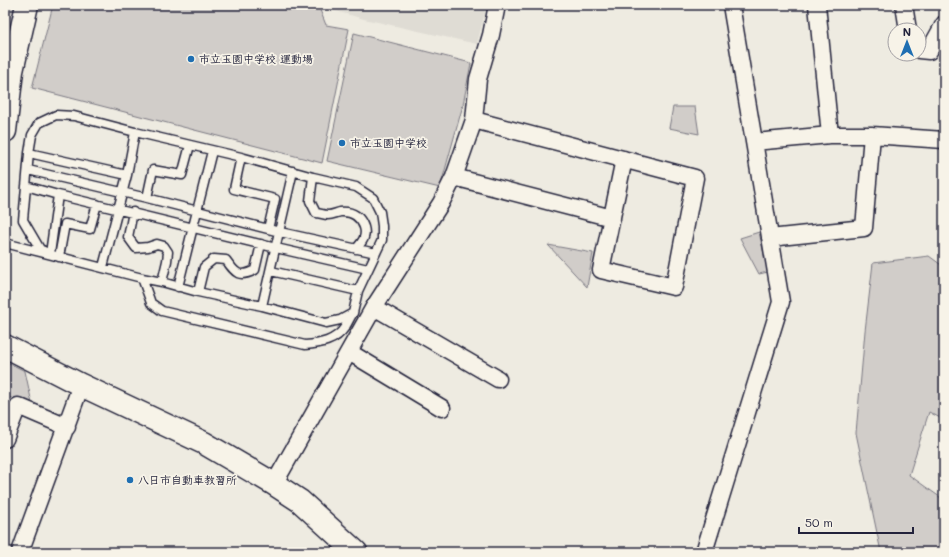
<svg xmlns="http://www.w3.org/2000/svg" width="949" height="557" viewBox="0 0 949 557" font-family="Mali,'Klee One',sans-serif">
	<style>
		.built { fill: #dfdcd4 }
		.green { fill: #d1cdc9; stroke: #7a7882 }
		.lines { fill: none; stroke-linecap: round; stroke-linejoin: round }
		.lane-casing { stroke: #22223b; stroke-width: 11 }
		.street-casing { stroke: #22223b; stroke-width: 19 }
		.secondary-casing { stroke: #22223b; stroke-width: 25 }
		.lane { stroke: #f7f3e8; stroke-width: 8 }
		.street { stroke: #f7f3e8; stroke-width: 16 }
		.secondary { stroke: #f7f3e8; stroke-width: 22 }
		.poi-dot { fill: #1f6fb2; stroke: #f7f3e8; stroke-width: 1.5 }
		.labels { text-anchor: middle; stroke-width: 3.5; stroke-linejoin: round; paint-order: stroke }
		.poi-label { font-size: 11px; font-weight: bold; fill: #22223b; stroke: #f7f3e8; text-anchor: start }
	</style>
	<rect width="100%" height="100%" fill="#eeebe1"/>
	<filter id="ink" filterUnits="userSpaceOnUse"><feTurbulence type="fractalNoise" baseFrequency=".025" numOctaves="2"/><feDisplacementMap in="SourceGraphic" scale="8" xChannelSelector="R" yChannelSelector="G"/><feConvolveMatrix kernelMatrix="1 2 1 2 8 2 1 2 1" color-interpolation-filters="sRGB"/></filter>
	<g filter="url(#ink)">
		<path class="built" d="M5,5h12l-12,53z
			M327,5h160l-10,39 -113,-25 -35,-10z"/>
		<path class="green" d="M53,5h265l8,20 23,4 -27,134 -290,-75z
			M354,33l117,30 -8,42 -23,83 -113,-27z
			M673,107h22l4,27 -30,-6z
			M759,232l9,40 -9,2 -19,-36z
			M548,245l45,8 -6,34z
			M929,256l15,11v153l-15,-8 -20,63 35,25v52h-63l-25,-119 9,-102 8,-68z
			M9,363l16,8 8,37 -28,-13v-23z"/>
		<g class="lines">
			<defs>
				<path id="lane" d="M29,153l98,22
					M241,157l-7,32 41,10 -7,30
					M28,170l119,28 133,34 96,21
					M313,177l-3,24 6,12c3,0 8,2 12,2 4,0 8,-2 12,-3 12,-1 20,4 24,15 3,10 -2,15 -8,22
					M26,186l32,9 218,53 92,21
					M147,198l6,-28 29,5 8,-30
					M133,212l-5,25 8,11 12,-1 9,-3 7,2 4,6 -1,9 -5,21
					M5,243l137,35 20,4 36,10 64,14 64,17 14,-3 13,-7 5,-22 24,-51v-14l-2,-14 -7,-14 -17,-11 -43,-10 -72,-20 -106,-25 -61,-16 -18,-1 -17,8 -7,12 -3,18 -6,67 17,29 10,5
					M50,254l8,-59
					M59,257l6,-33 25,5 7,-25
					M103,267l24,-92 8,-43
					M271,271l87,20
					M142,278l9,25 11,8 143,34c15,-1 31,-4 40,-18 3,-4 5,-10 8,-14
					M178,287l34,-136
					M198,292l6,-25 10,-8 12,1c10,14 13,18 29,10l6,-26
					M262,306l31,-135"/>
				<path id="street" d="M817,5l13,130
					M904,5l4,25
					M919,50l10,1 15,-27
					M474,120l221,58 -21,109 -73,-17 23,-111
					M754,142l76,-7h42l72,5
					M454,177l158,41
					M770,238l94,-10 8,-93
					M374,307l124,72
					M349,352l93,56
					M5,439l13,-33 49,21
					M274,484l100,-177 67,-104 13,-26 20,-57 4,-41 13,-44 6,-30
					M20,552l61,-167
					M704,552l77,-250 -50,-297"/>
				<path id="secondary" d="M5,131l7,-60 15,-66
					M5,346l76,39 123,58 70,41 26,17 56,51"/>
			</defs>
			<use href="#lane" class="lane-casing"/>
			<use href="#street" class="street-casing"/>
			<use href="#secondary" class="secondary-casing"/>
			<use href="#lane" class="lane"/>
			<use href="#street" class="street"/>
			<use href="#secondary" class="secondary"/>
		</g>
	</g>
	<g class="poi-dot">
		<circle cx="191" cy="59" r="4"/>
		<circle cx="342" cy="143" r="4"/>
		<circle cx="130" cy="480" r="4"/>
	</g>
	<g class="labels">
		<g class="poi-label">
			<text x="199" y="63">市立玉園中学校 運動場</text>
			<text x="350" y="147">市立玉園中学校</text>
			<text x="138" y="484">八日市自動車教習所</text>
		</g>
	</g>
	<rect width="949" height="557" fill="none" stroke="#f7f3e8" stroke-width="20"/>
	<rect x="10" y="10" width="929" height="537" fill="none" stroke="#22223b" stroke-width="1.5" filter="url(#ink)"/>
	<g transform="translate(907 42)"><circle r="19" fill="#f7f3e8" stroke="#a29fa3"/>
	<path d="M0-3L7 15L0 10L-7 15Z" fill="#1f6fb2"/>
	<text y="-6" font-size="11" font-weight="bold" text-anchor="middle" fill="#22223b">N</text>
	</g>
	<path d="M799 527v6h114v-6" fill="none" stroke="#22223b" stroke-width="2"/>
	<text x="805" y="527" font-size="12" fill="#22223b" stroke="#f7f3e8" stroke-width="3" paint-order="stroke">50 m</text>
</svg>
